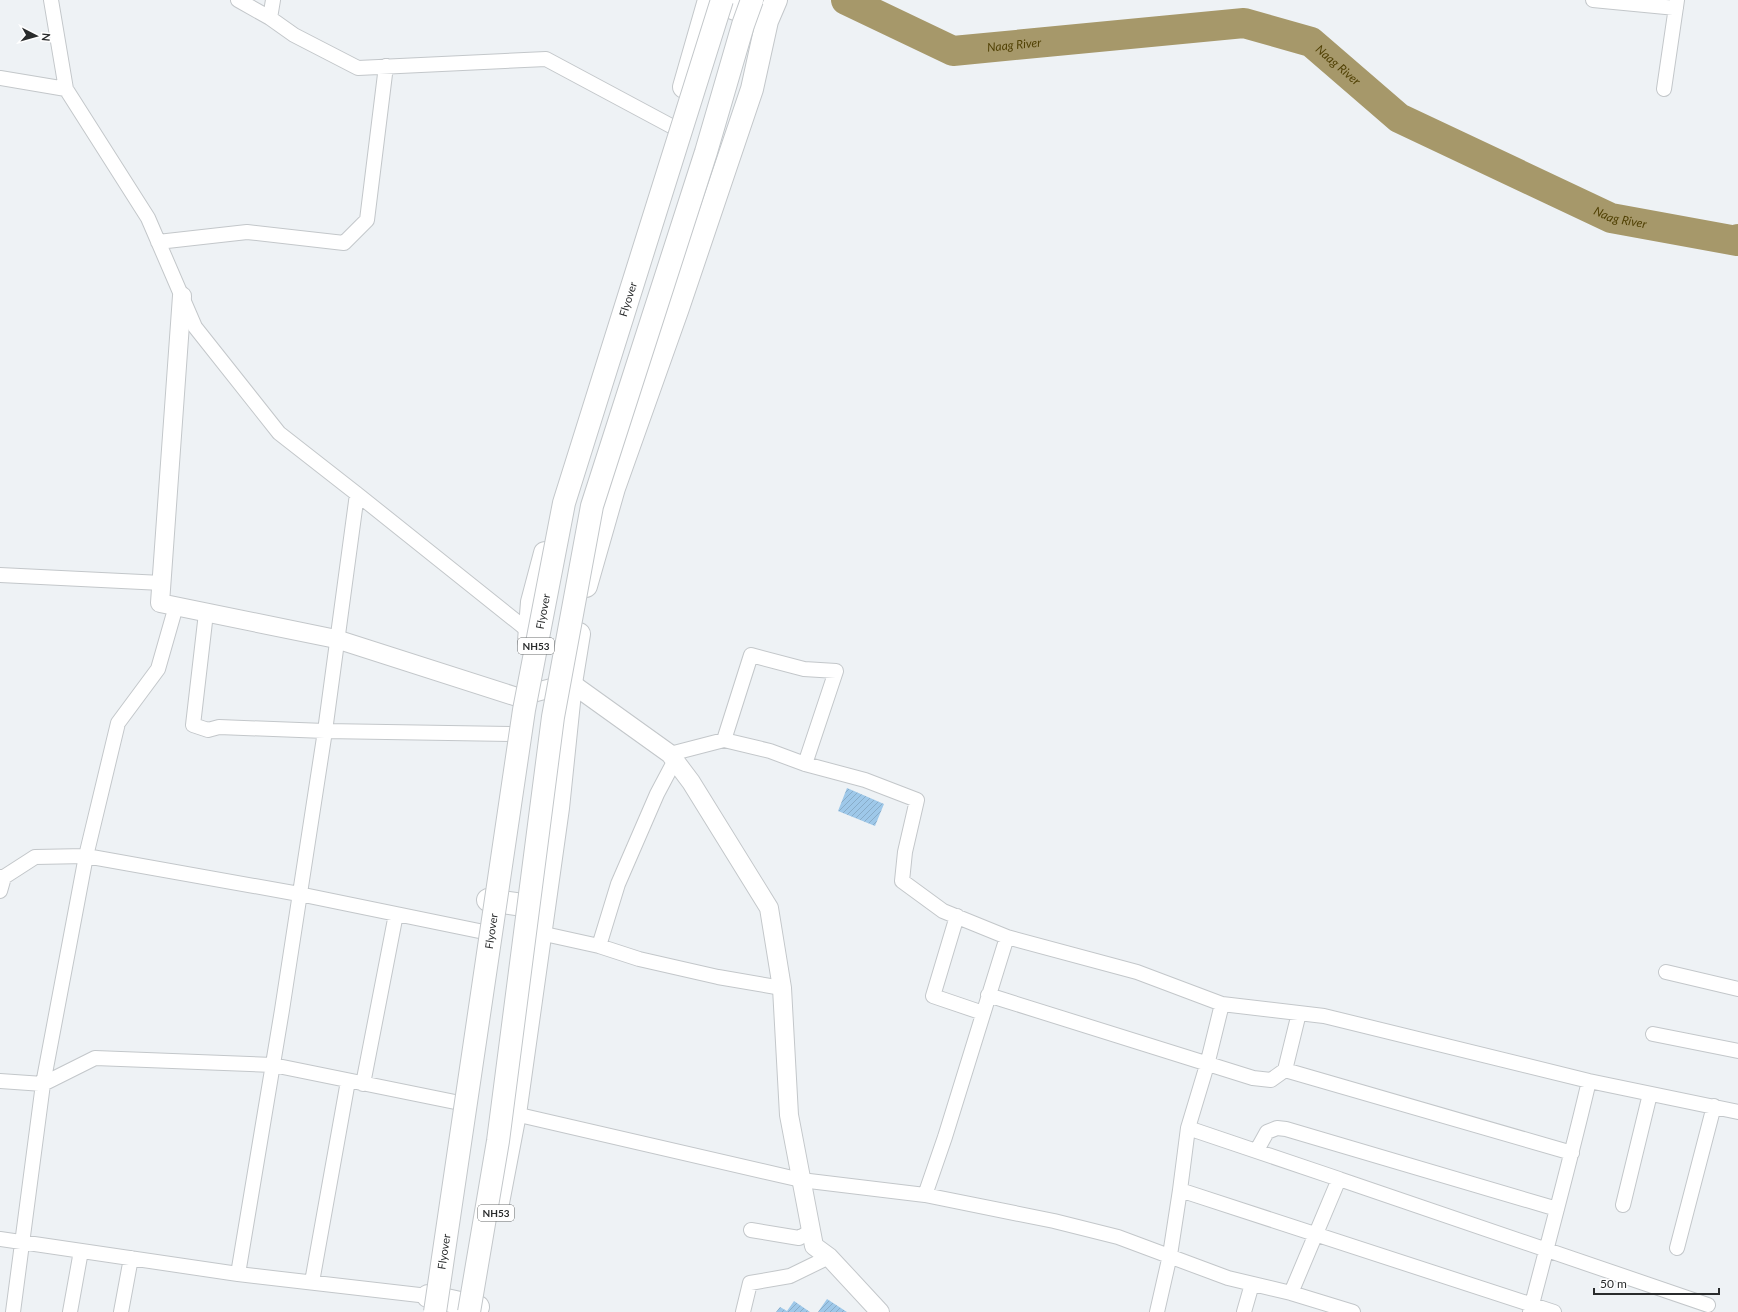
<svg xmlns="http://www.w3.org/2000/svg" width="1738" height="1312" viewBox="0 0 1738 1312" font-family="Lato,sans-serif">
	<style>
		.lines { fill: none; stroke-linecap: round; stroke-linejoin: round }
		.river { stroke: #a6986a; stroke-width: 30 }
		.building { fill: url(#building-hatch) }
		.minor-casing { stroke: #c3c7ca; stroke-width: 16 }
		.tertiary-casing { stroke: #c3c7ca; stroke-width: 20 }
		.trunk-casing { stroke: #c3c7ca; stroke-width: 24 }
		.minor { stroke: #fff; stroke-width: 14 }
		.tertiary { stroke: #fff; stroke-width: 18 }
		.trunk { stroke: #fff; stroke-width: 22 }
		.trunk-bridge-casing { stroke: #c3c7ca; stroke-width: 24; stroke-linecap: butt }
		.trunk-bridge { stroke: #fff; stroke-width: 22 }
		.labels { text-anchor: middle; stroke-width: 3; stroke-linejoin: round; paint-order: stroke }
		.shield { fill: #fff; stroke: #696b6b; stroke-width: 1 }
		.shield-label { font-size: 10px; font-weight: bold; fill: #292b2c }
		.street-label { font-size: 11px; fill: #292b2c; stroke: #fff }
		.water-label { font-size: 12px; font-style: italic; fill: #514104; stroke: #fff }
	</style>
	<defs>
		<pattern id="building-hatch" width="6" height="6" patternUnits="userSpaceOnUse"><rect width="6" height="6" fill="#9ec8e9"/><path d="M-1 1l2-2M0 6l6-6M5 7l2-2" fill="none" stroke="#88acc8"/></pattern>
	</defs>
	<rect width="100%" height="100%" fill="#eef2f5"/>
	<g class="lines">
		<path class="river" id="s1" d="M846,0l107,51 291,-28 67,19 88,76 212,100 126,23 1,-2"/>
	</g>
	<path class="building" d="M847,788l37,16 -9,22 -37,-15z
		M827,1299l20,13h-29z
		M794,1301l16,11h-34l4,-5 7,4z"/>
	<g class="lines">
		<defs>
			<path id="minor" d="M51,0l15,89
				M238,0l32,18 24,17 64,33 188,-9 127,68
				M1593,0l83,8
				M270,18l3,-18
				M0,78l66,11 82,129 47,109 84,106 78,61 174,139
				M1664,89l13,-89
				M158,242l89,-10 97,11 23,-23 19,-154
				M0,575l162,8
				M206,613l-13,112 15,5 11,-3 106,4 189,3
				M724,740l27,-85 53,14 32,2 -31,93
				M670,754l54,-14 46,11 35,13 60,16 52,20 -12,52 -3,29 41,30 64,26 130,35 85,32 102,12 265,65 149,31
				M0,877h4l31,-20 51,-1 32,-133 40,-54 18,-63
				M0,891l4,-14
				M957,916l-24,80 50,17
				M540,933l59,13 40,13 79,18 64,11
				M599,946l19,-62 39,-90 18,-34
				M1666,972l72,17
				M988,995l265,83 18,2 14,-10 14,-57
				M1653,1034l85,17
				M1285,1070l287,83
				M0,1081l43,3 52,-26 178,7 187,38
				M363,1084l33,-170
				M515,1114l286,66 124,15 129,26 64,16 110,41 63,15 62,19
				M1188,1128l151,51
				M1257,1150l10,-18 10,-4 9,1 271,80
				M1180,1190l8,-62 19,-63 15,-61
				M925,1195l20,-58 62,-200
				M1623,1205l27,-111
				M751,1230l48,8 12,-7
				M0,1239l238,35 190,22
				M1677,1248l37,-142
				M238,1274l44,-264 43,-279 32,-237
				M312,1282l36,-201
				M1291,1293l48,-114 369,126
				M13,1312l30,-228 43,-228 213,38 185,38
				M70,1312l11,-61
				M121,1312l10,-54
				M743,1312l7,-29 40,-7 39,-19
				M1157,1312l13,-57 10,-65 374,122
				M1244,1312l8,-28
				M1530,1312c20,-77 41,-154 59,-231"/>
			<path id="tertiary" d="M182,296l-22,307 176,36 181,58 54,-14 99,71 21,28 78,126 13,80 7,127 25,131 15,11 51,55"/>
			<path id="trunk" d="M712,0l52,20
				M684,87l25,-87
				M586,586l28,-98 64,-180 74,-219 15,-68 9,-21
				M529,641l3,-39 13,-49
				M488,900l56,8
				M497,1208l18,-94 43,-306 13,-125 8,-49
				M428,1296l50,11"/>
		</defs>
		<use href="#minor" class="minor-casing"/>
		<use href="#tertiary" class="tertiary-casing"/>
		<use href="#trunk" class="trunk-casing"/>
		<use href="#minor" class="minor"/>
		<use href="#tertiary" class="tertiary"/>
		<use href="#trunk" class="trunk"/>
		<defs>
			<g id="trunk-bridge">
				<path id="s2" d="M435,1312l89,-602 40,-207 158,-503"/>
				<path d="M469,1312l29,-171 55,-424 39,-211 114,-354 37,-127 9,-25"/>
			</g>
		</defs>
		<use href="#trunk-bridge" class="trunk-bridge-casing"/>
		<use href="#trunk-bridge" class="trunk-bridge"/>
	</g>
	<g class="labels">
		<g class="shield">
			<rect x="518" y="638" width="36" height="16" rx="3"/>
			<rect x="478" y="1205" width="36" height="16" rx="3"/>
		</g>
		<g class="shield-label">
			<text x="536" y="650">NH53</text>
			<text x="496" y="1217">NH53</text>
		</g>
		<g class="street-label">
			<text dy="4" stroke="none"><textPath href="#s2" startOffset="1033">Flyover</textPath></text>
			<text dy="4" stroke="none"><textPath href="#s2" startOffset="709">Flyover</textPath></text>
			<text dy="4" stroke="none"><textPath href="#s2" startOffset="385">Flyover</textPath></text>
			<text dy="4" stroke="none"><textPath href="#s2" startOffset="61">Flyover</textPath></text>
		</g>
		<g class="water-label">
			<text dy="4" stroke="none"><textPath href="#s1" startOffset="180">Naag River</textPath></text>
			<text dy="4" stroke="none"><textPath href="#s1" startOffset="516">Naag River</textPath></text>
			<text dy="4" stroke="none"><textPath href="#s1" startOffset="840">Naag River</textPath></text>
		</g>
	</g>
	<g transform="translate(36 36) rotate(96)" stroke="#ffffff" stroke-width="3" paint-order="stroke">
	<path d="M0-3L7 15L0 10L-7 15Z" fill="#292b2c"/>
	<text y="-6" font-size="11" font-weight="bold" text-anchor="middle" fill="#292b2c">N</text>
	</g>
	<path d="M1594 1288v6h125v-6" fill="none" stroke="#292b2c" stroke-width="2"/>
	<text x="1600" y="1288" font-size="12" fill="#292b2c" stroke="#ffffff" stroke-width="3" paint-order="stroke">50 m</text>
</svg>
